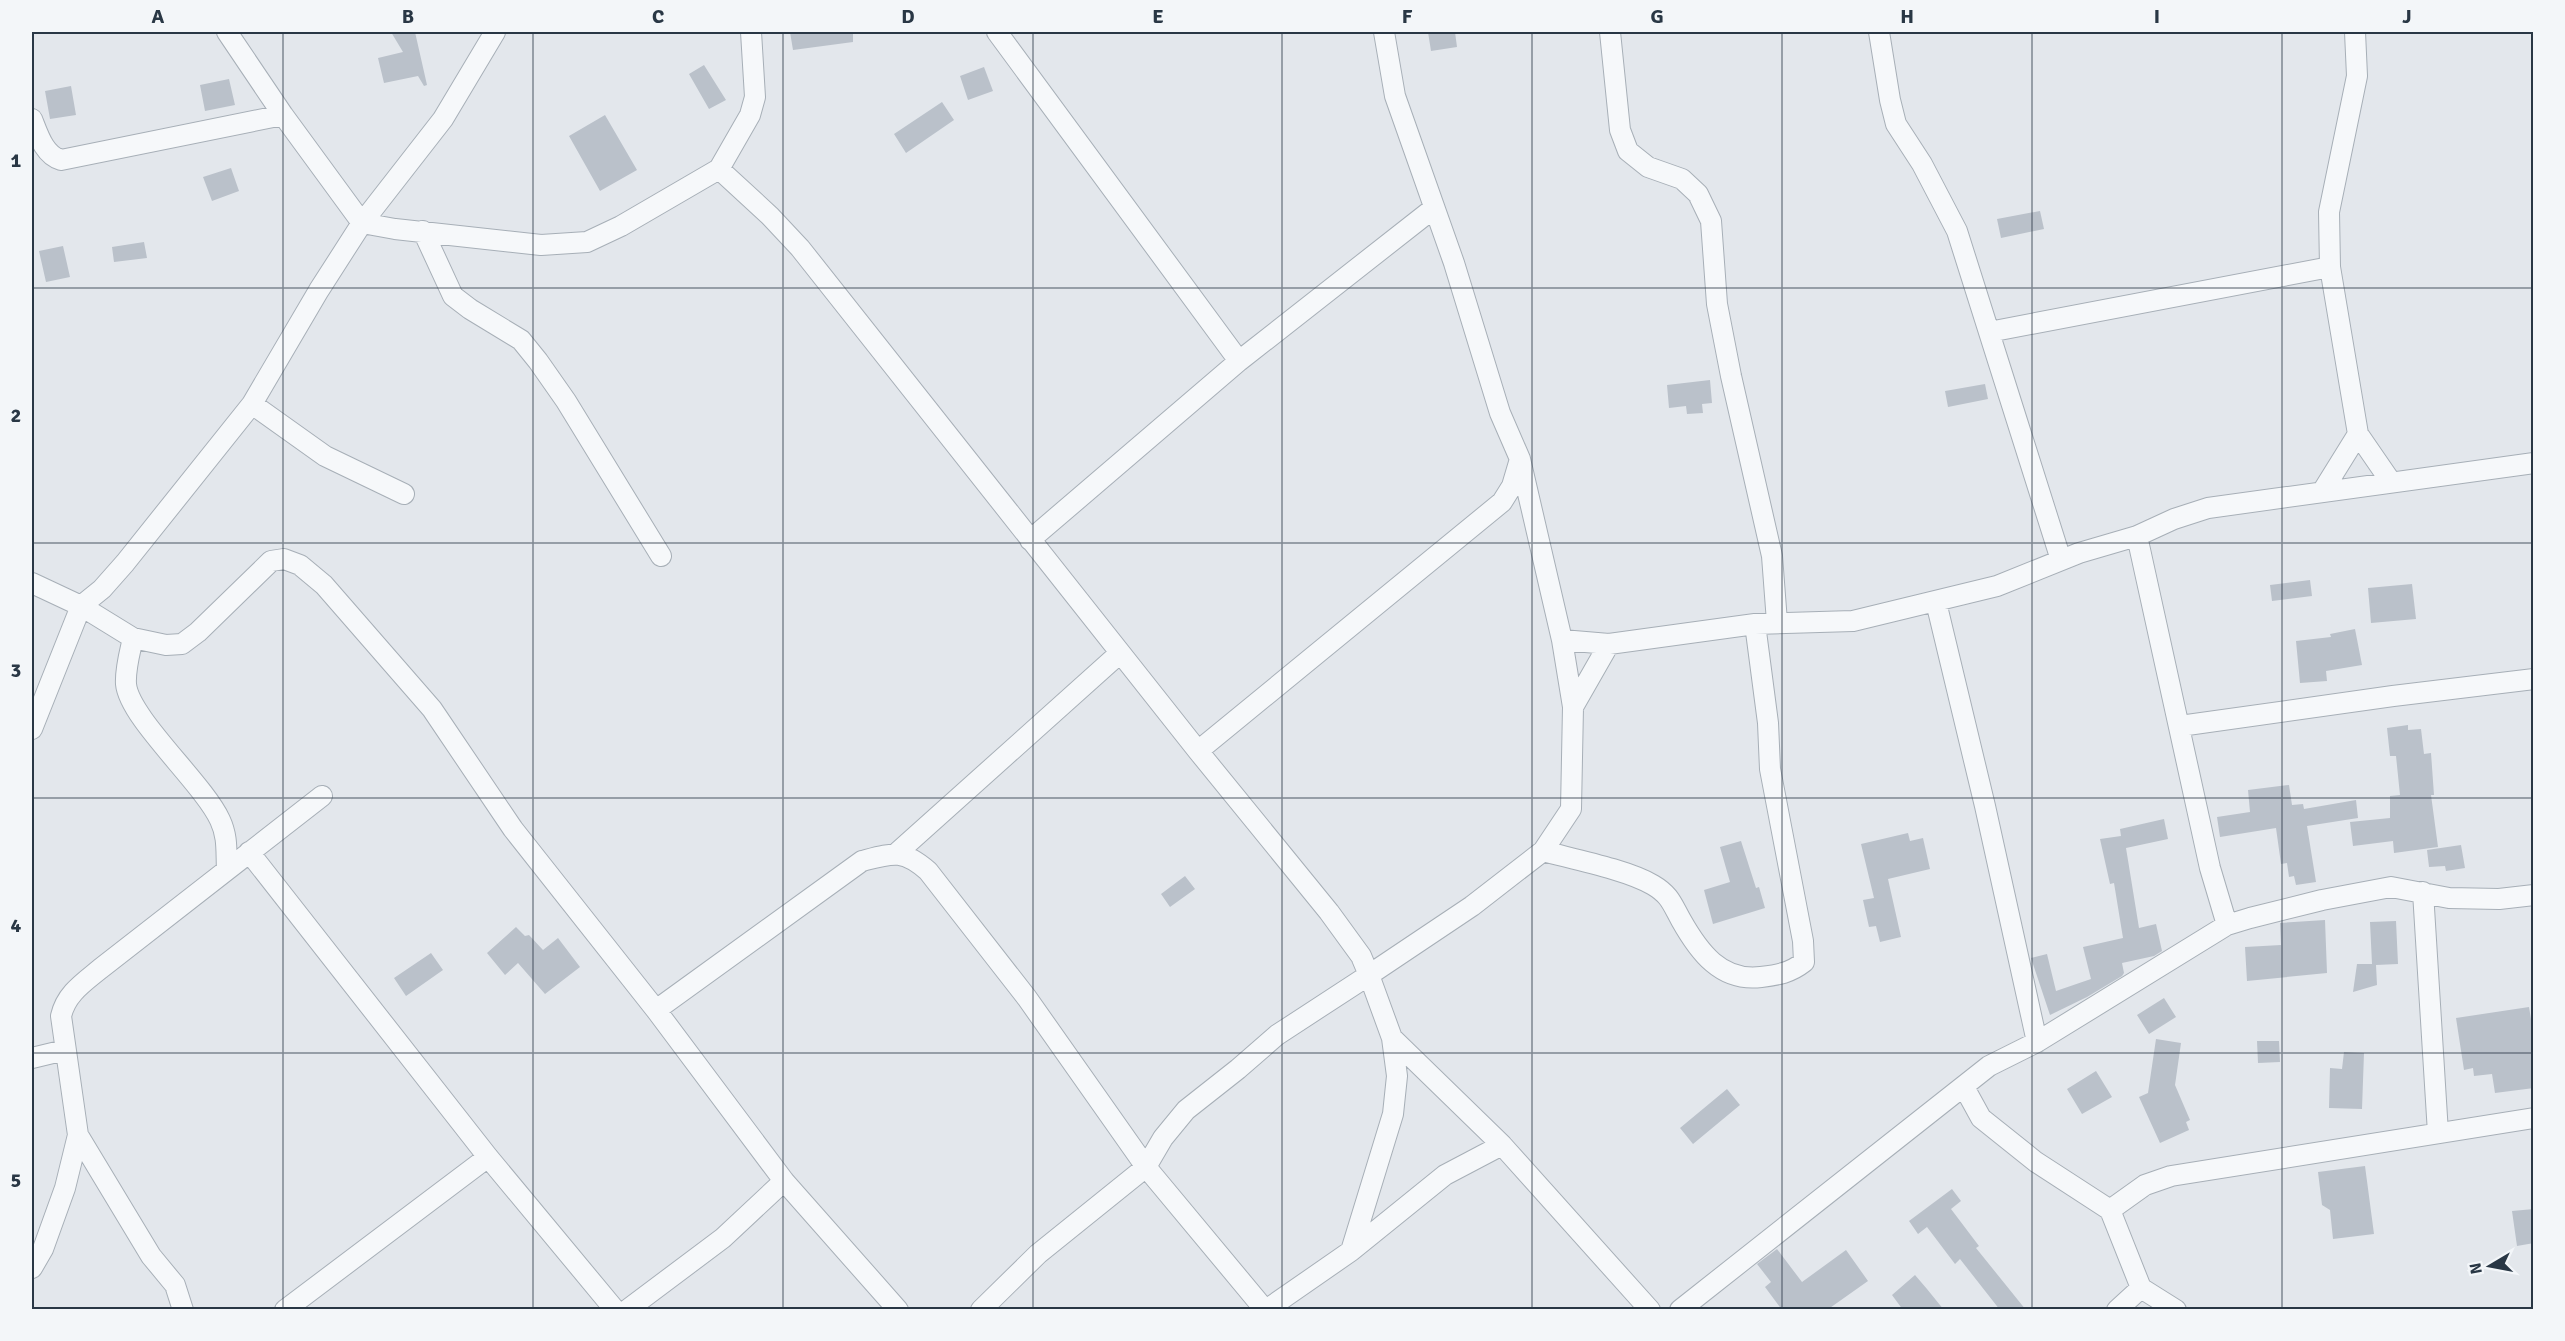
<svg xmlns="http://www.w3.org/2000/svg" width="2565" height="1341" viewBox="0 0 2565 1341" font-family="Signika,sans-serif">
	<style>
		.building { fill: #bac1ca }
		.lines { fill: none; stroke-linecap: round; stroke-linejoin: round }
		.minor-casing { stroke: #a7afb7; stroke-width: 22 }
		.minor { stroke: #f6f8fa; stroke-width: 20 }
		.grid { fill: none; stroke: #293745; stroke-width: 1.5; stroke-opacity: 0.55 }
		.neatline { fill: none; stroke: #293745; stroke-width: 2 }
		.grid-label { font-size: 20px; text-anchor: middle; font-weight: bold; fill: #293745 }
	</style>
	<rect width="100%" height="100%" fill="#e3e7ec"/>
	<path class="building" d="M391,32h24l12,53 -3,1 -6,-10 -34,7 -6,-25 25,-6z
		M790,32h63v10l-60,8z
		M1428,32h27l2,15 -26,4z
		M704,65l22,35 -17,9 -20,-35z
		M984,67l9,24 -25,9 -8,-24z
		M229,79l6,26 -30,6 -5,-26z
		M71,86l5,29 -26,4 -5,-28z
		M942,102l12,18 -48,33 -12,-19z
		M605,115l32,55 -37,21 -31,-55z
		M231,168l8,23 -27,10 -9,-24z
		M2040,211l4,18 -43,9 -4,-19z
		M144,242l3,16 -33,4 -2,-15z
		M63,246l7,31 -24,5 -7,-31z
		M1710,380l2,23 -10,1 1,9 -16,1 -1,-8 -17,2 -2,-23z
		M1985,384l3,15 -40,8 -3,-16z
		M2310,580l2,16 -40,5 -2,-16z
		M2412,584l4,35 -45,4 -3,-35z
		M2355,629l7,36 -36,6 1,10 -27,2 -4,-42 35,-4 -1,-3z
		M2408,725v5l13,-1 3,25 7,-1 3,42h-3l7,52 -44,6 -1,-12 -40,5 -3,-24 40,-4v-22l10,-1 -4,-39h-6l-3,-28z
		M2289,785l3,20 11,-1 1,5 52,-9 2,18 -51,8 9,56 -20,3 -2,-9 -5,1 -2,-14 -6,1 -5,-36 -56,9 -3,-20 33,-5 -2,-22z
		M2164,819l4,20 -42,9 13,80 17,-4 6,27 -8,5 -32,7 2,10 -2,3 -35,21 -37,18 -19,-57 16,-4 9,37 35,-12 -8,-32 40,-9 -9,-55 -4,1 -10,-45 21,-3 -1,-7z
		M1908,833l2,8 13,-3 7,31 -42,10 13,58 -21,5 -4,-16 -7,1 -6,-27 11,-2 -13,-54z
		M1741,841l15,47 3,-1 6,21 -52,16 -9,-34 26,-8 -10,-35z
		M2461,845l4,23 -19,3 -1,-5 -16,1 -2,-17z
		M1185,876l10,13 -25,18 -9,-13z
		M2325,920l2,53 -80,8 -2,-34 36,-2 -1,-22z
		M2396,921l2,43 -22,1 1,20 -24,7 4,-28h15l-2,-42z
		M516,927l9,9 4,-1 14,15 15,-12 22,29 -35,27 -27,-31 -13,12 -18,-22z
		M431,953l12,17 -37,26 -12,-18z
		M2164,998l12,19 -27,17 -12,-19z
		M2529,1007l5,30v51l-39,5 -3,-19 -18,2 -1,-8 -9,2 -8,-52z
		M2156,1039l25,4 -6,42 15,35 -4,2 3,8 -29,13 -21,-46 9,-4z
		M2257,1041h22l1,21 -22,1z
		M2344,1052l20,1 -2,56 -33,-1 1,-40 12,1z
		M2096,1071l16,26 -30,17 -15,-25z
		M1727,1089l13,16 -47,39 -13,-16z
		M2365,1166l9,68 -41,5 -3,-29 -8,-5 -4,-33z
		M1952,1189l9,12 -10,8 28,37 -3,2 50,62h-26l-40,-51 -5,5 -28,-37 -9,7 -9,-13z
		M2534,1209v34l-17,3 -5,-35z
		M1777,1249l25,33 44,-32 22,31 -41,29h-45l-17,-23 6,-5 -14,-18z
		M1915,1275l12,14 17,21h-41l-11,-15z"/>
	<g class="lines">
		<defs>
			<path id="minor" d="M227,32l56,83 79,108 33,6 146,16 46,-3 34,-16 98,-57 51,47 30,32 398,503 131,161 32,44 8,19 -92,60 -39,34 -52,41 -23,28 -17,29 119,143
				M997,32l242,329 195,-153
				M1384,32l11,64 59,167 46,150 20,46 42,181 47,4 146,-20 98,-3 144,-35 82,-33 58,-17 37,-17 34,-11 326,-45
				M1610,32l10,98 8,21 20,16 34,12 16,15 13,27 6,83 14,72 41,180 5,66
				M1879,32l11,68 6,24 26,40 35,67 104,329
				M2355,32l2,44 -28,136 1,55 28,167 33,48
				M32,119c6,15 12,36 29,41l222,-45
				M719,169l31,-54 5,-18 -4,-65
				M423,231l30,65 17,13 51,31 17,21 28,40 95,155
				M1989,332l341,-65
				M252,404l73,52 79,38
				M2322,492l36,-58
				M2137,536l73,332 17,57
				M1030,540l209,-179
				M32,583l49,23 52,32 33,7 16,-1 16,-12 73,-71 13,-2 16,6 24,20 108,124 81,120 143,181 128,171 114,129
				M1936,602l49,204 52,236
				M133,638c-3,14 -8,31 -7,46 3,34 77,99 94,136 8,17 6,31 7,49
				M1573,707l36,-63
				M2180,726l213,-30 141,-17
				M32,729l49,-123 21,-17 23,-26 127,-159 67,-114 43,-67 81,-104 52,-87
				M1198,751l304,-249 10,-16 8,-27
				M1543,851c30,8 85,19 110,34 17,10 19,19 28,35 18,32 40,62 80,57 17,-2 29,-4 43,-15l-1,-21 -33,-172 -2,-46 -13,-99
				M249,852l239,305 127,153
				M898,852l222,-199
				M2423,892l15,241
				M656,1010l206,-149c31,-8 41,-12 66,10l99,127 119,169 -108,87 -57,56
				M1392,1038l110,107 148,165
				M32,1058l33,-8
				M1964,1087l17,31 55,44 74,48 31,78 35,22
				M78,1135l73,121 24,29 8,25
				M2110,1210l35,-25 26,-9 363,-58
				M1351,1251l94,-76 57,-30
				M32,1268l11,-19 22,-61 13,-53 -17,-119c5,-22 22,-33 39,-47l222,-173
				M285,1310l203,-153
				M627,1310l96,-72 61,-57
				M1266,1310l85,-59 42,-137 4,-38 -5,-38 -23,-63 103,-69 71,-55 28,-42 2,-102 -11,-67
				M1680,1310l309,-244 48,-24 190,-117 23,-7 72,-18 69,-13 58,11 50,1 35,-4
				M2117,1310l24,-22"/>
		</defs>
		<use href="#minor" class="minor-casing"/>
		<use href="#minor" class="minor"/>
	</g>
	<path class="grid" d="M283,32v1278M533,32v1278M783,32v1278M1033,32v1278M1282,32v1278M1532,32v1278M1782,32v1278M2032,32v1278M2282,32v1278M32,288h2502M32,543h2502M32,798h2502M32,1053h2502"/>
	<rect width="2565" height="1341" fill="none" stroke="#f3f6f9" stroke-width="66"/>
	<g transform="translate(2490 1266) rotate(260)" stroke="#f3f6f9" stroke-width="4.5" paint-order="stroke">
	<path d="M0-4.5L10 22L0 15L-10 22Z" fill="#293745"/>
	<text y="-9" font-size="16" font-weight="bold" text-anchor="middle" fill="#293745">N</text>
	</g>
	<rect x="33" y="33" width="2499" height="1275" class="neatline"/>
	<g class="grid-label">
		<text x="158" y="23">A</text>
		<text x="408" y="23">B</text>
		<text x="658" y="23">C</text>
		<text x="908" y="23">D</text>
		<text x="1158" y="23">E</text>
		<text x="1407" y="23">F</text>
		<text x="1657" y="23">G</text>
		<text x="1907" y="23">H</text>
		<text x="2157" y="23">I</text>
		<text x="2407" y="23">J</text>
		<text x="16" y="167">1</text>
		<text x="16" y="422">2</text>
		<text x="16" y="677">3</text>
		<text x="16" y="932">4</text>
		<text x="16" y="1187">5</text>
	</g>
</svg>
